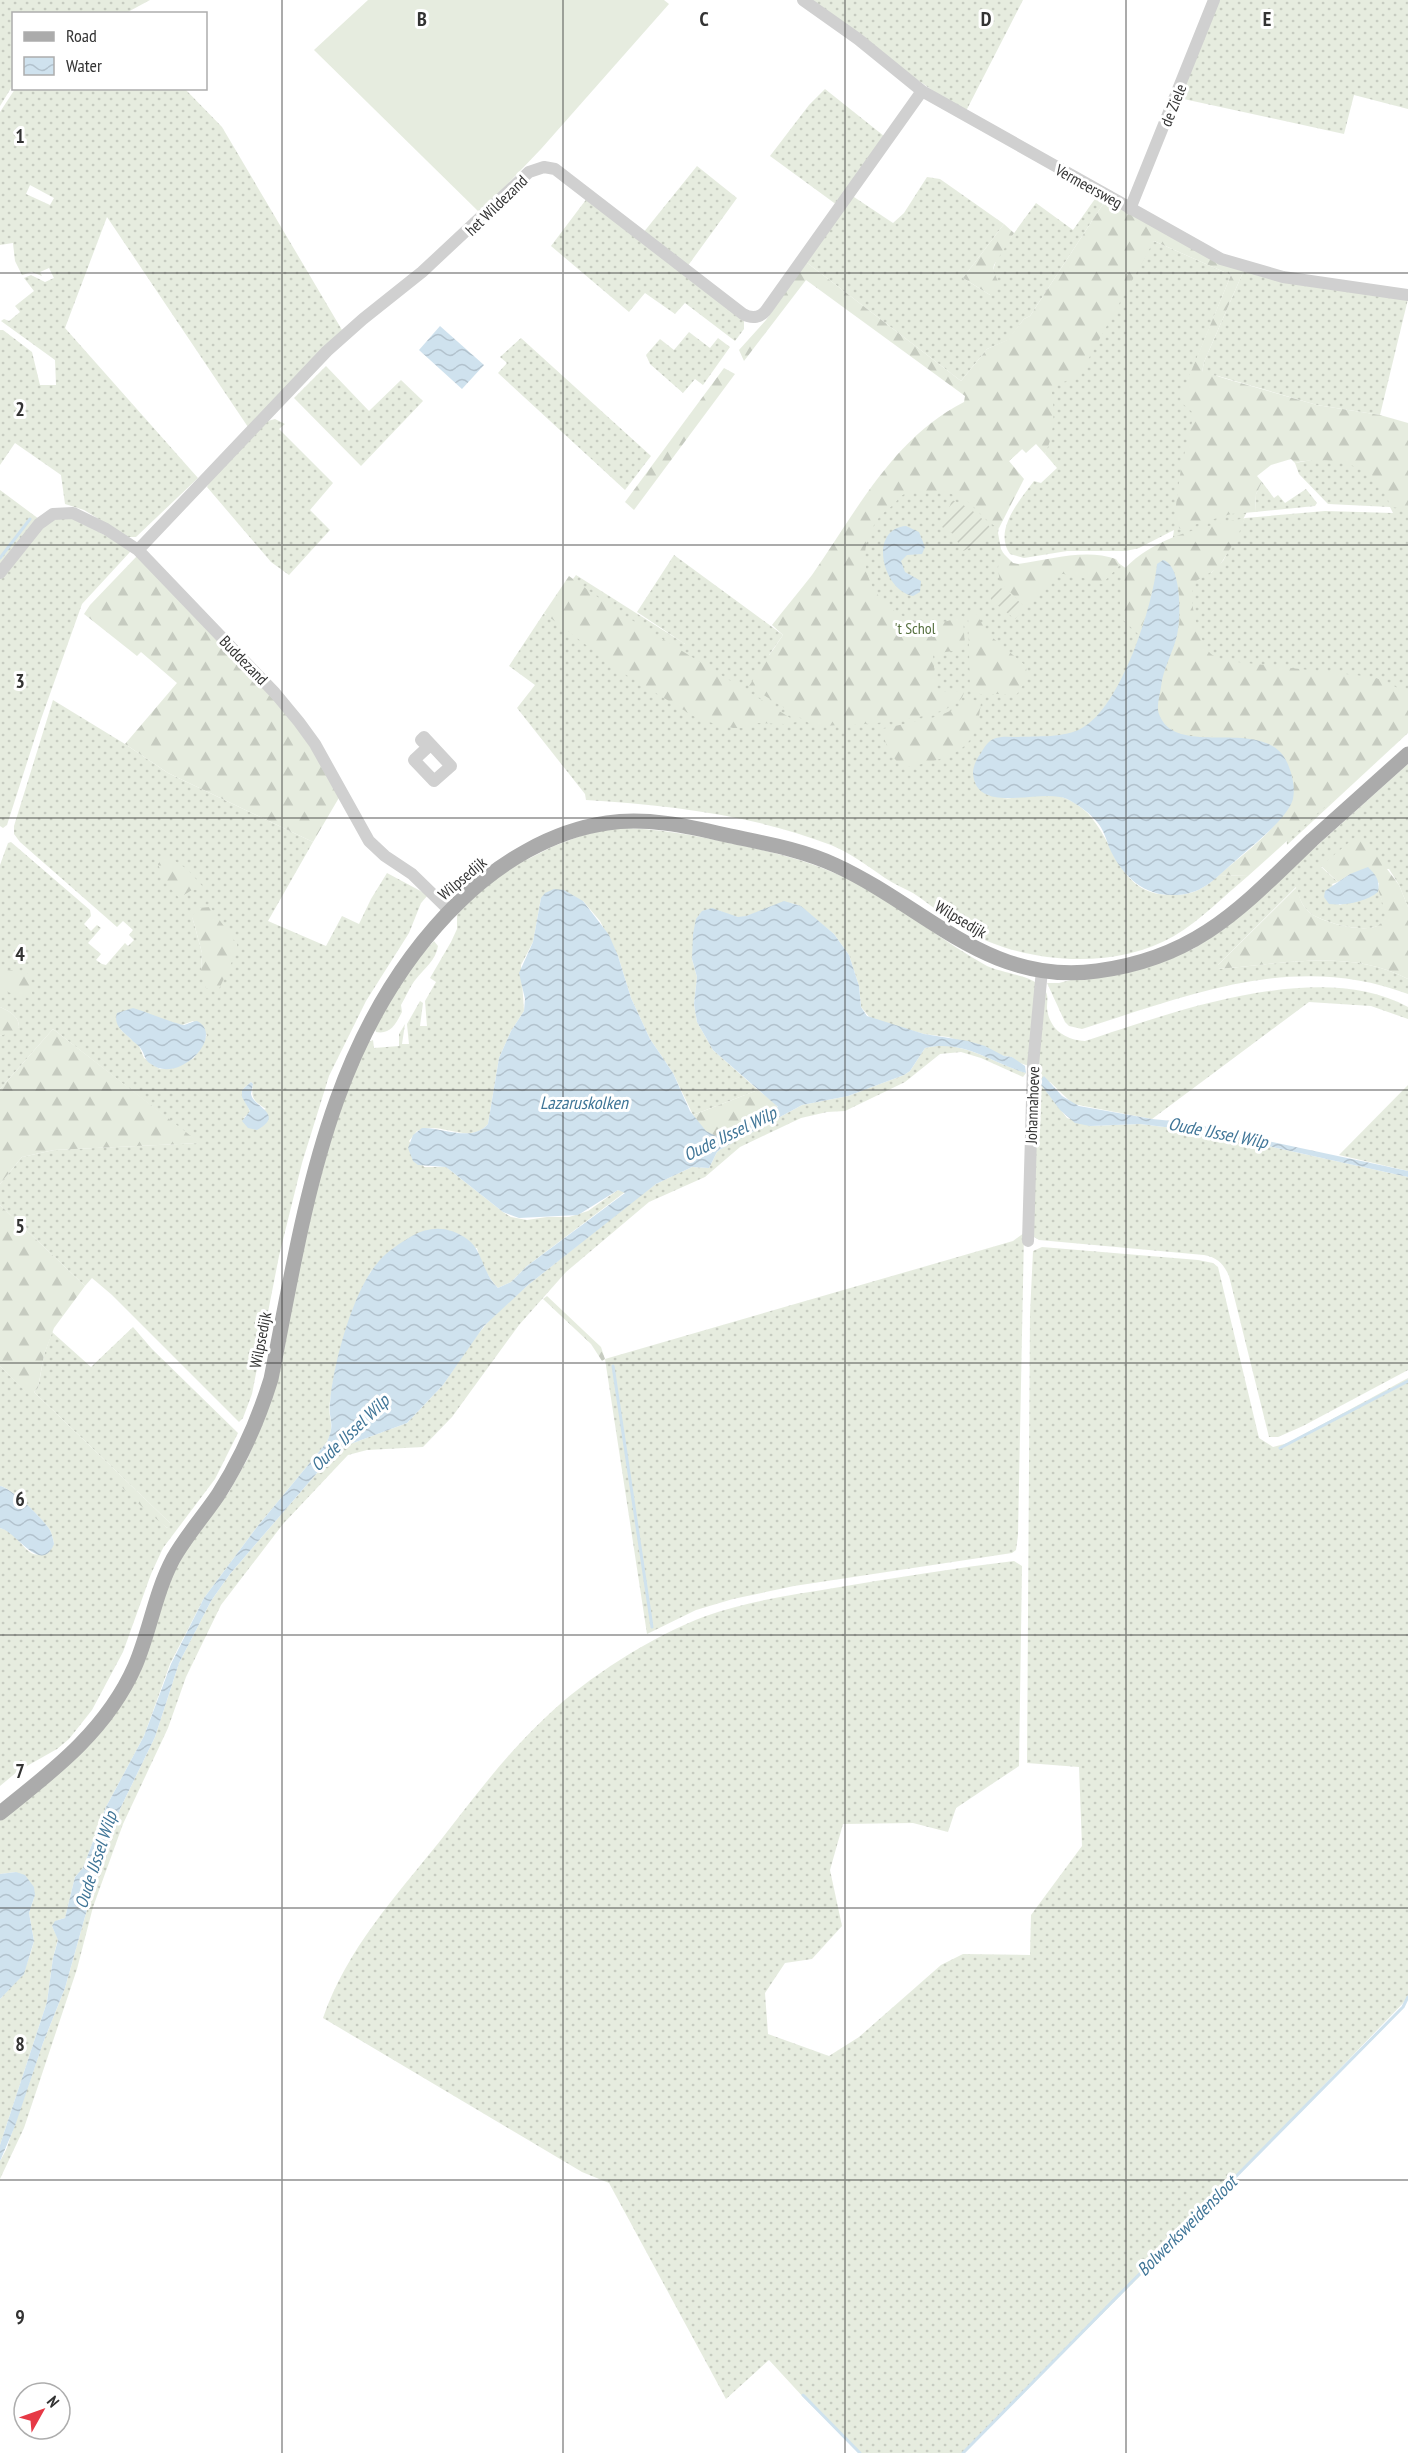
<svg xmlns="http://www.w3.org/2000/svg" width="1408" height="2453" viewBox="0 0 1408 2453" font-family="'PT Sans Narrow',sans-serif">
	<style>
		.grass { fill: url(#grass-dots); fill-rule: evenodd }
		.forest { fill: url(#forest-firs) }
		.garden { fill: url(#garden-furrows) }
		.pitch { fill: #e6ecdf }
		.water { fill: url(#water-waves) }
		.lines { fill: none; stroke-linecap: round; stroke-linejoin: round }
		.stream { stroke: #cfe2ee; stroke-width: 3 }
		.minor { stroke: #d0d0d0; stroke-width: 12 }
		.major { stroke: #ababab; stroke-width: 15 }
		.grid { fill: none; stroke: #333; stroke-width: 1.5; stroke-opacity: 0.55 }
		.labels { text-anchor: middle; stroke-width: 6; stroke-linejoin: round; paint-order: stroke }
		.street-label { font-size: 16px; fill: #333; stroke: #fff }
		.park-label { font-size: 16px; fill: #56703f; stroke: #fff }
		.water-label { font-size: 18px; font-style: italic; fill: #3f7597; stroke: #fff }
		.grid-label { font-size: 20px; text-anchor: middle; font-weight: bold; fill: #333; stroke: #fff; stroke-width: 6; stroke-linejoin: round; paint-order: stroke }
	</style>
	<defs>
		<pattern id="grass-dots" width="8" height="8" patternUnits="userSpaceOnUse" patternTransform="scale(1.5)"><rect width="8" height="8" fill="#e6ecdf"/><path d="M2 2h.1M6 6h.1" fill="none" stroke="#c6cbc0" stroke-width="1.8" stroke-linecap="round"/></pattern>
		<pattern id="forest-firs" width="22" height="20" patternUnits="userSpaceOnUse" patternTransform="scale(1.5)"><rect width="22" height="20" fill="#e6ecdf"/><path d="M5 1l3.5 6h-7zM16 11l3.5 6h-7z" fill="#c6cbc0"/></pattern>
		<pattern id="garden-furrows" width="10" height="10" patternUnits="userSpaceOnUse" patternTransform="scale(1.5)"><rect width="10" height="10" fill="#e6ecdf"/><path d="M-1 1l2-2M0 10L10 0M9 11l2-2" fill="none" stroke="#c6cbc0"/></pattern>
		<pattern id="water-waves" width="16" height="10" patternUnits="userSpaceOnUse" patternTransform="scale(1.5)"><rect width="16" height="10" fill="#cfe2ee"/><path d="M0 5q4-4 8 0t8 0" fill="none" stroke="#b2c2cd"/></pattern>
	</defs>
	<rect width="100%" height="100%" fill="#fff"/>
	<path class="grass" d="M0,0h150l-24,13 -112,1 -1,71 -13,21z
		M810,0h213l-58,113 -66,-46z
		M1216,0h192v109l-54,-14 -10,39 -165,-36z
		M15,89h170l37,38 120,203 -94,97 -141,-210 -42,111 133,150 -62,59h-8l-44,-27 -19,-6 -4,-29 -46,-32 -15,22v-135h3l29,22 8,33h16l-1,-25 -54,-39 3,-2 5,2 11,-9 -5,-6 19,-15 -10,-13 7,-3 14,7 9,-4 -5,-10 -9,4 2,4 -10,-4 -10,3 -7,-14 -2,-18 -13,2v-133zM30,185l24,13 -4,7 -24,-11z
		M825,89l59,47 -47,69 -67,-49 39,-51z
		M697,166l40,32 -50,69 -44,-34z
		M927,177l13,2 64,45 -41,54 27,17 3,-25 5,-15 38,-52 37,27 24,-34 8,5 -75,115 -6,3 -16,21 -21,9 -26,32 -155,-119 45,-67 42,28 11,-10z
		M588,197l156,123v9l-9,12 -50,-38 -10,11 -30,-21 -16,19 -78,-66z
		M1154,241l77,34 -43,105 14,-8 2,-10 40,-92 164,29 -28,116 -63,-10 -106,-31 197,69v290l-121,112 -3,-39 -11,-52 -271,45c21,-2 45,-9 65,0 51,22 40,95 103,96 21,1 34,-6 49,-20l29,1c-24,20 -47,44 -74,60 -60,35 -151,28 -209,-6 -18,-11 -34,-25 -52,-37 -9,-5 -19,-9 -28,-15 -17,-12 -35,-25 -54,-33 -78,-30 -162,-40 -245,-45l-1,-6 -68,-86 18,-23 -26,-19 35,-53 2,2 30,-40 109,69 -48,-32 37,-57 109,80 -14,20 17,-18 180,-234zM1033,439l13,12 -1,3 12,14 -16,15 -7,-2c-14,19 -41,49 -24,73l14,4 43,-7h59l13,-3 35,-18 -2,13 -45,26 -13,-9 -98,5 -10,-7 -5,-9 -3,-16 11,-72zM1284,459h33l-22,4 4,11 29,30 62,3 -1,-2 4,8 -68,-2 -80,7 -22,43 -12,12 6,-7 35,-63 4,-28 14,-12z
		M689,332l21,16 8,-10 12,9 -27,38 -8,-6 -12,14 -33,-29 -4,-9 14,-16 14,11z
		M521,338l130,118 -26,34 -127,-117 9,-10 -7,-6z
		M326,366l43,45 32,-31 22,21 -62,65 -67,-68z
		M275,419l10,5 -6,5 54,54 -23,27 20,20 -41,45 -18,-13 -64,-75 3,-6 58,-60z
		M1262,482l12,16 4,-3 7,8 21,-14 11,14 -2,3 -60,6 1,-18z
		M0,490l39,29 -39,49z
		M73,518l58,31 -1,3 -48,52 -42,118 -33,103 -4,3 -3,-2v-247l38,-47 16,-13z
		M53,700l72,44 43,29 145,69 -45,79 58,25 16,-30 17,8 12,-25 16,-26 41,22 -7,8 -12,30 -43,68 -37,75 -27,87 -23,93 -27,138 -9,24 -4,4 -127,-127 -20,-17 -7,8 -85,-81v-21l22,-27 32,-7 145,-7 -146,-114 -53,60v-53l19,-9c0,-11 -10,-16 -19,-20v-142l8,-22 3,-1 79,68 1,6 -7,8 7,7 6,-6 4,3 -13,15 13,11 -5,6 6,4 4,1 19,-22 3,3 6,-6 -5,-5 4,-5 -10,-9 -6,6 -97,-85 -6,-8v-8zM192,916l27,73 -18,-18 1,-18zM193,1021l14,14 -13,23 -23,10 -11,1 -16,-11 -5,-12 -18,-16 61,-5zM251,1082l2,2c-2,15 0,16 13,25l-23,9 7,-5c-1,-9 -9,-13 -8,-23z
		M1408,764v143l-9,-22 -10,-16 -68,-2 17,15 -6,2 7,21 33,-9 6,-7 10,28c-3,2 -7,8 -11,9 -14,7 -57,-4 -68,-14 -8,-7 -10,-16 -13,-25l-78,78v4c62,-5 133,-21 190,10v15c-113,-43 -218,1 -326,35l-13,-3 -4,-4 -18,-39h12l134,-34 31,-20z
		M616,828c40,0 79,7 118,16 46,9 88,20 129,43 43,24 81,55 124,79 13,6 42,10 49,17l-7,83 -12,-4 -5,-5 -8,-1 -56,-19 -24,-3 -53,-15 -10,-12 -2,-21 -10,-31 -15,-21 -36,-29c-20,-8 -37,9 -55,12 -17,2 -29,-17 -44,-2l-7,44 5,18 -3,27 3,18 16,28 45,40 -65,25 -20,-42 -23,-34 -7,-15 -12,-26 -13,-42 -18,-35 -17,-20 -42,-3 -8,44 -12,23 3,46 -13,20 -12,27 -11,66c-15,18 -38,4 -56,4 -5,0 -10,2 -15,3l-8,10 15,26h22l57,45 8,5 16,3 20,-3h22l19,-6 30,-21 7,2 -98,74 -16,16 -13,6c-10,-10 -17,-25 -21,-40l-106,23c-21,40 -35,85 -41,130 -3,19 6,21 -3,41l-70,85 -53,71 -34,66 -26,72 -38,71 -23,61 -8,9 -10,41 -7,2 -6,6 6,13 -5,19 -6,44 -47,143v-146l23,-25 7,-19 4,-14 -5,-28 6,-18 -19,-23 -16,2v-55l98,-84 76,-164 14,-24 41,-55 19,-34 17,-42 55,-248 44,-124 9,-4 1,8 25,-2v-12l6,-10 -3,20h7l-2,-20 13,-23 3,2 -3,23h7l-2,-25 11,-19 -6,-4 21,-36 6,-13v-14l19,-22 42,-29 36,-18 29,-11z
		M434,941l4,5c-2,14 -14,23 -22,33 -6,7 -10,18 -15,26l1,7c-6,11 -11,23 -26,20l-2,-6 25,-46z
		M1044,989c5,6 3,11 3,19 2,21 18,32 38,33 89,-29 234,-83 323,-34v12l-37,-13 -62,-4 -157,117 -79,-15 -23,-22h-11l28,36 23,8 50,-2 65,8 203,45v193l-105,56 -25,11h-9l-40,-161c-6,-13 -11,-18 -25,-21l-165,-15 -5,-3 -2,-9 3,-161z
		M941,1045c32,2 56,19 85,28l-3,4 -42,-19 -20,-6 -21,2 -35,28 -60,29 -18,1 -26,6 -61,29 -35,30 -56,25 -83,70 -47,53 -67,92 -29,30 -56,3 -19,5 -65,69 -62,81 -35,72 -18,51 -45,96 -30,83 -16,62 -53,159 -24,51v-18l6,-11 37,-107 22,-55 23,-82 32,-97 35,-72 24,-74 32,-62 19,-27 105,-122 10,-6 62,-23 36,-38 31,-46 19,-23 35,-31 114,-91 14,-10 36,-17 17,1 8,-16 4,-3 81,-44 46,-9 56,-21 6,-4 15,-23z
		M1408,1085v86l-69,-16z
		M1024,1233l-6,302 -2,15 -4,3 -218,33 -61,13 -37,11 -49,24 -42,-275 408,-118z
		M1042,1247l156,13 15,3 5,4 41,171 14,9 15,-4 120,-65v620l-259,269 -185,186h-104l-56,-55 -35,-38 -43,39 -117,-216 -27,-11 -259,-154c23,-68 73,-122 117,-177 33,-42 66,-87 106,-124 40,-39 108,-82 160,-101 41,-15 86,-21 128,-28 60,-10 120,-20 180,-27l8,5 -3,200 -63,42 -8,24 -35,-9 -70,1 -13,46 12,56 -30,33 -27,4 -20,30 3,41 61,22 30,-19 82,-72 22,-11 67,1 1,-40 51,-69 -3,-79 -52,-4 3,-449 3,-63z
		M133,1327l19,22 86,84 -23,46 -52,69 -12,26 -28,78 -31,58 -23,29 -12,10 -39,22 -18,15v-258c25,5 26,45 54,16 -1,-5 -2,-10 -4,-14 -8,-11 -37,-42 -50,-44v-120l167,162 3,-5 -136,-131 4,-4 6,-33 8,-23 39,35z"/>
	<path class="forest" d="M1105,201l139,69 -40,92 -2,10 115,33 63,10 28,8v86l-18,-2c-2,-7 -4,-16 -8,-22 -16,-23 -63,-29 -87,-22l-4,-4 -20,6 -14,11 5,6 -6,12 -1,18 -24,2 -51,15 -6,-9 7,-52 12,-50 -1,-6 -9,-8 -4,-9 6,-9 46,-111 -77,-34 -75,135 -28,11c4,22 4,46 -6,67l-9,-10 -10,9 -4,-4 -13,12 15,18 -25,49c-17,-7 -26,-28 -44,-33 -13,-4 -37,-6 -50,-1 -5,1 -9,9 -13,12 -6,5 -12,9 -16,16 -29,43 3,96 51,101 13,1 25,-3 36,-7l2,33 -32,5 3,38 28,-1c-1,32 -127,36 -152,34l-63,-39 34,-51 -11,-10c13,-17 27,-33 40,-50 44,-63 81,-137 152,-173l1,-6 -159,-116 -62,81 -5,-11 27,-30 40,-58 155,119 26,-32 20,-9 17,-21 6,-3z
		M1004,224l10,9 -20,32 -1,5 6,14 -6,11h-3l-27,-17z
		M724,368l11,6 -101,136 -9,-8z
		M1245,518l-8,20 -19,30 -22,13c-2,4 -4,9 -4,14 -1,14 9,50 19,59 5,4 11,5 17,7l145,16 14,5 21,12v38l-160,144 -29,-1c26,-23 88,-64 72,-104 -4,-10 -17,-20 -24,-29l-87,-8c-8,-5 -16,-10 -21,-18 -9,-18 14,-62 18,-80 5,-21 3,-49 -3,-70l-17,-2 -4,30 -14,41 -18,-17 -1,-15 3,-33c33,-34 78,-43 122,-52z
		M1003,553l10,10 5,1c31,-4 67,-16 98,-5l4,6 -18,19 -31,-10h-9l-16,9 -21,24 -20,-20 -5,-2 -2,-18z
		M137,556l159,167 44,73 -27,46 -145,-69 -43,-29 52,-61 -36,-31 -4,4 -53,-42 6,-9z
		M569,576l45,33 183,113 -13,2 -28,-1 -7,5h-16l-33,-8 -77,-47 -79,-60z
		M975,611l12,22 39,33 1,13 -10,15h-37l-10,-7 -2,-73z
		M974,700l7,2c-4,34 -10,47 -44,58 -10,3 -21,6 -32,7 -14,-7 -20,-23 -23,-38l57,-13z
		M1360,833l39,52 9,22v72c-57,-31 -128,-15 -190,-10v-4l79,-78c2,9 4,18 12,25 11,10 53,21 68,14 3,-1 7,-6 10,-9l-9,-28 1,-6 -29,-9 -12,8 -17,-16z
		M169,857l18,12 18,20 -13,1 -13,8 -14,-16 -7,-18 5,-6z
		M210,907l27,37v7l-18,38 -13,-1 -5,-17 1,-18 -10,-37 7,-8z
		M10,970l12,1 7,3 4,25 -33,-9v-17z
		M0,1007c9,4 19,9 19,20l-5,4 -14,5z
		M53,1029l147,114 -146,7 -32,7 -22,27v-95z
		M758,1090l17,13 3,5c-14,10 -48,32 -65,28 -9,-2 -15,-14 -20,-21z
		M0,1205l85,81 -31,42 -10,27 -6,33 -4,4 137,132 -4,4 -27,-23 -140,-139z
		M547,1296l54,51 4,12 -3,2 -11,-17 -48,-45z"/>
	<path class="garden" d="M952,500c18,7 30,17 41,31l-6,10 -24,10 -10,-17 -11,-7z
		M1000,588l6,2 19,17 -10,12 -23,-18 -2,-4 3,-6z"/>
	<path class="pitch" d="M368,0h296l5,4 -128,145 -61,64 -166,-163z"/>
	<path class="water" d="M440,326l44,39 -22,24 -43,-39z
		M906,526l13,6 6,15 -3,7 -15,1 -6,6 4,11 16,9 -1,11 -7,4c-31,-6 -45,-67 -7,-70z
		M1163,560c19,5 18,58 14,75 -4,18 -14,33 -16,52 -1,8 -5,19 -2,27 17,48 111,-3 130,53 4,10 6,22 4,32 -6,21 -43,48 -59,63 -23,20 -33,34 -65,33 -29,-1 -49,-23 -60,-48 -3,-9 -6,-18 -12,-25 -7,-9 -20,-18 -30,-23 -26,-12 -91,18 -94,-26 0,-7 4,-15 8,-20 3,-6 8,-13 15,-15 7,-2 15,-1 22,-1 19,-1 47,1 64,-9 39,-21 71,-122 75,-164z
		M1368,867c8,8 12,13 10,25 -12,10 -34,14 -49,12l-5,-7 1,-6 25,-17z
		M554,889l10,1 19,11 26,34 9,21 13,42 19,41 23,34 17,38 16,20 10,5 19,-5 26,-11 17,-13 -65,-57 -16,-28 -3,-18 3,-27 -5,-18 1,-25 3,-15 6,-8 10,-3 26,9 8,-1 38,-15 17,5 33,28 15,21 10,31 2,21 6,9 57,18 44,7 17,5 19,10 8,1 13,9 1,7c-34,-10 -62,-34 -101,-25l-15,23 -6,4 -56,21 -46,9 -81,44 -4,3 -8,16 -17,-1 -36,17 -128,101 -44,41 -41,59 -36,38 -62,23 -10,6 -105,122 -19,27 -32,62 -24,74 -35,72 -32,97 -23,82 -22,55 -28,83 -15,35v-16l47,-143 6,-44 5,-18 -6,-14 3,-5 10,-3 10,-41 8,-9 23,-61 38,-71 27,-72 33,-66 53,-71 70,-85c9,-20 1,-21 3,-39 3,-39 23,-113 49,-142 9,-10 21,-18 33,-25 18,-10 37,-10 55,3 16,11 16,36 31,49l13,-6 16,-16 98,-73 -7,-3 -40,25 -59,3 -16,-6 -57,-45 -28,-2 -5,-4 -5,-13 5,-13 9,-7c20,-1 50,15 66,-4l11,-66 12,-27 13,-20 1,-12 -6,-26 14,-31 8,-44 4,-5z
		M133,1008c11,3 45,17 51,17 4,-1 9,-4 13,-4 29,15 -19,64 -46,43 -7,-4 -6,-10 -10,-15 -2,-4 -7,-6 -10,-10 -8,-7 -18,-14 -14,-26z
		M1044,1076l18,20 17,10 73,13 41,4 28,8 187,40v6l-203,-45 -65,-8 -50,2 -15,-3 -15,-13 -21,-28z
		M251,1082l2,2c0,1 -2,9 -2,10 2,13 35,20 6,36l-9,-2 -6,-7 8,-10 -8,-14v-7z
		M0,1486c12,2 43,33 50,44 2,4 3,9 4,14 -13,32 -38,-13 -54,-16z
		M16,1872l9,3 9,12 1,8 -6,18 5,28 -10,33 -24,25v-125z"/>
	<g class="lines">
		<path class="stream" d="M0,558l30,-39
			M613,1366l39,261
			M1280,1448l128,-67
			M803,2395l57,58
			M963,2453l440,-446 5,-10"/>
		<path class="minor" d="M803,0l55,39 64,52 299,168 62,18 125,18
			M1130,209l84,-209
			M138,550l189,-199 36,-32 59,-47 107,-100 15,-5 11,2 188,145c9,5 18,4 24,-5l155,-218
			M0,573l39,-49 14,-10 20,-1 33,16 32,21 137,143 24,29 16,22 54,97 16,15 27,18 38,37
			M424,737l27,29 -17,15 -20,-21 14,-13 -7,-7z
			M1028,1241l5,-176 9,-95"/>
		<path class="major" d="M0,1813c53,-42 107,-83 135,-147 15,-35 20,-73 38,-107 13,-23 30,-42 45,-64 23,-36 40,-74 53,-116 34,-171 57,-350 189,-478 39,-38 91,-70 147,-78 39,-6 81,3 119,12 37,8 74,14 109,30 90,41 153,121 262,106 101,-13 146,-65 215,-131 32,-29 64,-57 96,-86"/>
	</g>
	<path class="grid" d="M282,0v2453M563,0v2453M845,0v2453M1126,0v2453M0,273h1408M0,545h1408M0,818h1408M0,1090h1408M0,1363h1408M0,1635h1408M0,1908h1408M0,2180h1408"/>
	<g class="labels">
		<g class="street-label">
			<text transform="translate(1173 105) rotate(-68)" y="6">de Ziele</text>
			<text transform="translate(1089 186) rotate(29)" y="6">Vermeersweg</text>
			<text transform="translate(496 205) rotate(-44)" y="6">het Wildezand</text>
			<text transform="translate(244 660) rotate(46)" y="6">Buddezand</text>
			<text transform="translate(462 878) rotate(-40)" y="6">Wilpsedijk</text>
			<text transform="translate(961 919) rotate(31)" y="6">Wilpsedijk</text>
			<text transform="translate(1032 1105) rotate(-88)" y="6">Johannahoeve</text>
			<text transform="translate(260 1340) rotate(-79)" y="6">Wilpsedijk</text>
		</g>
		<g class="park-label">
			<text x="915" y="634">'t Schol</text>
		</g>
		<g class="water-label">
			<text x="584" y="1109">Lazaruskolken</text>
			<text transform="translate(1218 1133) rotate(11)" y="6">Oude IJssel Wilp</text>
			<text transform="translate(730 1134) rotate(-26)" y="6">Oude IJssel Wilp</text>
			<text transform="translate(350 1433) rotate(-44)" y="6">Oude IJssel Wilp</text>
			<text transform="translate(96 1860) rotate(-72)" y="6">Oude IJssel Wilp</text>
			<text transform="translate(1187 2226) rotate(-45)" y="6">Bolwerksweidensloot</text>
		</g>
	</g>
	<g class="grid-label">
		<text x="422" y="26">B</text>
		<text x="704" y="26">C</text>
		<text x="986" y="26">D</text>
		<text x="1267" y="26">E</text>
		<text x="20" y="143">1</text>
		<text x="20" y="416">2</text>
		<text x="20" y="688">3</text>
		<text x="20" y="961">4</text>
		<text x="20" y="1233">5</text>
		<text x="20" y="1506">6</text>
		<text x="20" y="1778">7</text>
		<text x="20" y="2051">8</text>
		<text x="20" y="2324">9</text>
	</g>
	<rect x="12" y="12" width="195" height="78" fill="#ffffff" stroke="#adadad" stroke-width="1.5"/>
	<rect x="24" y="32" width="30" height="9" fill="#ababab" stroke="#adadad" stroke-width="1.5"/>
	<text x="66" y="42" font-size="18" fill="#333333">Road</text>
	<rect x="24" y="57" width="30" height="18" fill="url(#water-waves)" stroke="#adadad" stroke-width="1.5"/>
	<text x="66" y="72" font-size="18" fill="#333333">Water</text>
	<g transform="translate(42 2411) rotate(50)"><circle r="28" fill="#ffffff" stroke="#adadad" stroke-width="1.5"/>
	<path d="M0-4.5L10 22L0 15L-10 22Z" fill="#e63946"/>
	<text y="-9" font-size="16" font-weight="bold" text-anchor="middle" fill="#333333">N</text>
	</g>
</svg>
